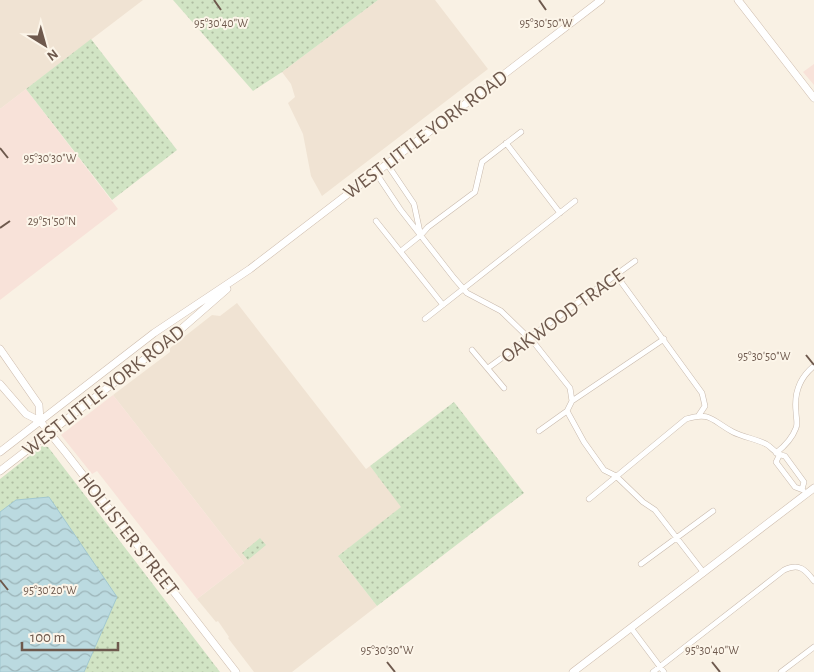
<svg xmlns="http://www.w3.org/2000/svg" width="814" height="672" viewBox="0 0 814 672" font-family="'Alegreya Sans',sans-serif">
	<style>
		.residential { fill: #f0e3d3 }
		.commercial { fill: #f8e2d9 }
		.grass { fill: url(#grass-dots) }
		.water { fill: url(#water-waves); stroke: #a2c8d0 }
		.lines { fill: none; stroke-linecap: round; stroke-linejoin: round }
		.street-casing { stroke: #c8b9ac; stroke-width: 6 }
		.secondary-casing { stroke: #cdbbac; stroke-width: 8 }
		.street { stroke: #fff; stroke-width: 5 }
		.secondary { stroke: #fff; stroke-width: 7 }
		.ticks { fill: none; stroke: #6e594d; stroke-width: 2 }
		.labels { text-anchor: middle; stroke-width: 4; stroke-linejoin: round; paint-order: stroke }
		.street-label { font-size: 20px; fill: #6e594d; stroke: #fcf5e9 }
		.ticks-label { font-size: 12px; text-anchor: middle; fill: #6e594d; stroke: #fcf5e9; stroke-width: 4; stroke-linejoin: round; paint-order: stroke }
	</style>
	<defs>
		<pattern id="grass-dots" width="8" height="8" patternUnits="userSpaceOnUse" patternTransform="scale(1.25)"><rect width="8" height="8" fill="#d1e4c4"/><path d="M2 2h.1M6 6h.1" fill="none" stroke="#aebca1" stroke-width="1.8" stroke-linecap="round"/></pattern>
		<pattern id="water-waves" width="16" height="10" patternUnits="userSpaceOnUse" patternTransform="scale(1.25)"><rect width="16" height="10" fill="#bbdae0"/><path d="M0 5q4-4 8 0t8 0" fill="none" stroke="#9cb4b8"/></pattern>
	</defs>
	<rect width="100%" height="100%" fill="#f9f1e4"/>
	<path class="residential" d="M0,0h143l-143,109z
		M378,0h57l53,69 -166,127 -11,-20 -8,-42 -15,-31 7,-6 -4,-13 -9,-12z
		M237,303l129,166 4,-3 32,41 -64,49 39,50 -85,66h-38l-26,-34 1,-1 -11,-16 -2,1 -19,-23 47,-36 -131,-168 57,-43v-4l42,-33 8,1z"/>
	<path class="commercial" d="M814,64v21l-11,-13z
		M26,89l92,120 -118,91v-191z
		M113,395l131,168 -47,36 -100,-128 -5,3 -31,-39z"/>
	<path class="grass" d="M173,0h205l-96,72 -29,19z
		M91,39l86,111 -65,50 -86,-111z
		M454,402l70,91 -147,113 -39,-50 63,-49 -31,-41z
		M42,446l6,1 172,225h-220v-193z
		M260,538l6,7 -18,15 -6,-7z"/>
	<path class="water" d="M49,497l68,100 -33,75h-84v-160l16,-12z"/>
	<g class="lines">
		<defs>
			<path id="street" d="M506,143l54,70
				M387,164l27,40 6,28
				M376,173l24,36 54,69 13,15 34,18 34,33 35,44 2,13
				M376,221l67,84
				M401,251l20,-16 7,-8 47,-35 7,-30 39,-30
				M616,275l86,118 3,13 -6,9
				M425,319l150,-118
				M472,350l32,38
				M488,368l147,-107
				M567,411l17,31 20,28 12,6 27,26 12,8 49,63
				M539,431l28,-20 5,-10 92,-62
				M776,453c9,-7 16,-14 20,-25 2,-4 0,-11 0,-16 -2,-18 3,-34 18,-46
				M779,456l-3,6 19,25 8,3
				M589,499l97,-80c25,-8 26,2 47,13 10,5 23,7 33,12 7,4 10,11 19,12l19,26 -2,7
				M641,564l72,-53
				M631,628l33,44
				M653,672l131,-102c15,-7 21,-1 30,11
				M781,672l33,-25"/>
			<path id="secondary" d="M738,0l76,98
				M0,349l39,56 1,16
				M0,384l26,30 14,7 26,32 170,219
				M0,452l154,-119 96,-64 351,-269
				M0,471l164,-127 63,-55
				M573,672l241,-184"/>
		</defs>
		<use href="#street" class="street-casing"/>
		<use href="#secondary" class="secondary-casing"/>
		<use href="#street" class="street"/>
		<use href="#secondary" class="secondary"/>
	</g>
	<path class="ticks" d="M214,0l7,10M539,0l7,10M0,148l8,10M0,228l10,-7M806,355l8,10M0,580l8,10M387,662l8,10M712,662l8,10"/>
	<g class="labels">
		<g class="street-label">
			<text transform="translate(425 134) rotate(-37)" y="7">WEST LITTLE YORK ROAD</text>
			<text transform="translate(562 315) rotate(-36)" y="7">OAKWOOD TRACE</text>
			<text transform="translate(103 390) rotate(-38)" y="7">WEST LITTLE YORK ROAD</text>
			<text transform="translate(129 534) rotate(52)" y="7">HOLLISTER STREET</text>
		</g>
	</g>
	<g class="ticks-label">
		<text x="546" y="27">95°30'50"W</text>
		<text x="221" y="27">95°30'40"W</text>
		<text x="50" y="162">95°30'30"W</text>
		<text x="52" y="225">29°51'50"N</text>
		<text x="764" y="360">95°30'50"W</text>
		<text x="50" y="594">95°30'20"W</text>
		<text x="387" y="654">95°30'30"W</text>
		<text x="712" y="654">95°30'40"W</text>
	</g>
	<g transform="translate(45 45) rotate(143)" stroke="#fcf5e9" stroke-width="4" paint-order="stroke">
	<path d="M0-4L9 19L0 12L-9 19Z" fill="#6e594d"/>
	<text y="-8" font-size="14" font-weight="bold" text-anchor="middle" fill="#6e594d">N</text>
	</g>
	<path d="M22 642v8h96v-8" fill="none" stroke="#6e594d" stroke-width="2.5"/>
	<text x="30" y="642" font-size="15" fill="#6e594d" stroke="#fcf5e9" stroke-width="4" paint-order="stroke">100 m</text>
</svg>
